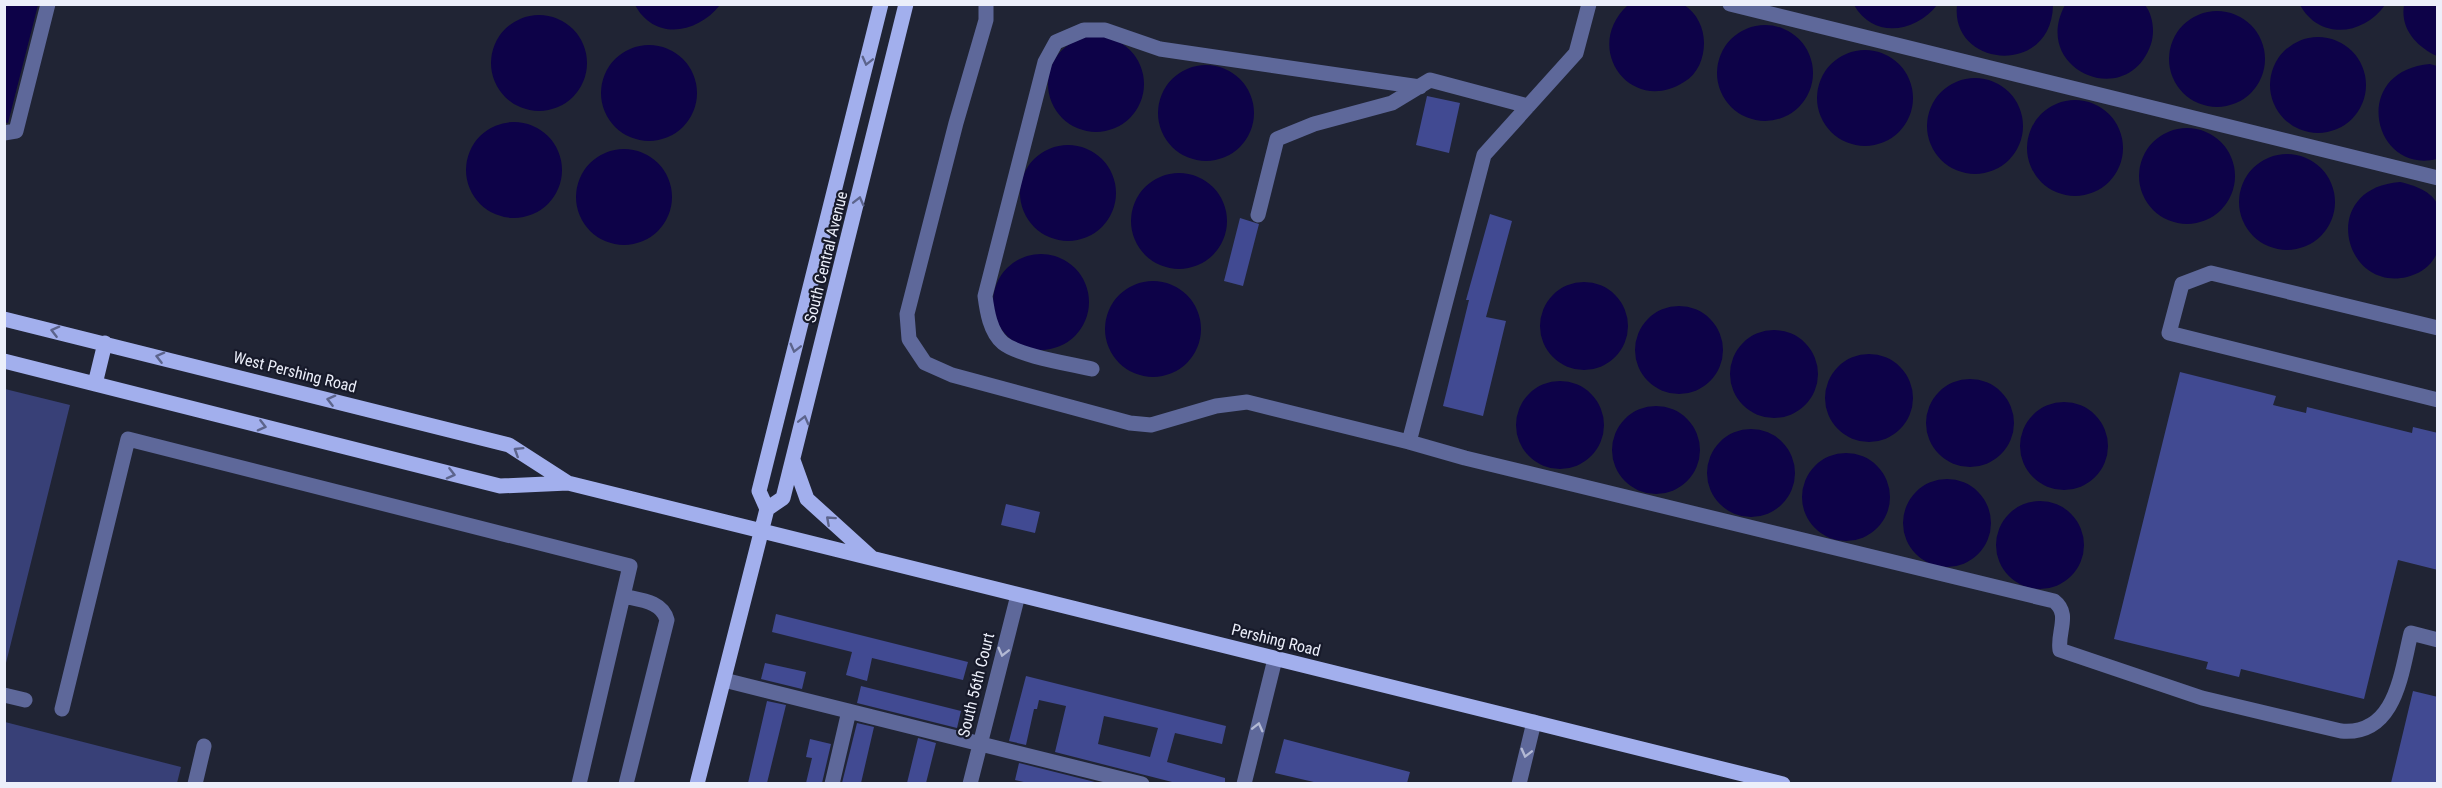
<svg xmlns="http://www.w3.org/2000/svg" width="2442" height="788" viewBox="0 0 2442 788" font-family="'Roboto Condensed',sans-serif">
  <rect width="100%" height="100%" fill="#202434"/>
  <path fill="#384077" d="M5,389l65,16 -65,262 -1,-278z
    M5,722l176,45 -4,16h-172z"/>
  <path fill="#0d0248" d="M4,5h34l-30,118 -4,-1z
    M635,5h85c-22,28 -65,37 -85,0z
    M1628,5h56c13,8 20,23 20,38 0,15 -6,31 -20,39 -53,34 -103,-34 -56,-77z
    M1854,5h83c-21,27 -63,35 -83,0z
    M1957,5h96c-1,72 -103,63 -96,0z
    M2065,5h80c8,10 10,27 6,39 -23,68 -121,26 -86,-39z
    M2300,5h85c-21,30 -65,36 -85,0z
    M2404,5h33v51c-20,-9 -37,-27 -33,-51z
    M2169 59a48 48 0 1 1 96 0a48 48 0 1 1-96 0Z
    M491 63a48 48 0 1 1 96 0a48 48 0 1 1-96 0Z
    M1717 73a48 48 0 1 1 96 0a48 48 0 1 1-96 0Z
    M1048 84a48 48 0 1 1 96 0a48 48 0 1 1-96 0Z
    M2270 85a48 48 0 1 1 96 0a48 48 0 1 1-96 0Z
    M601 93a48 48 0 1 1 96 0a48 48 0 1 1-96 0Z
    M1817 98a48 48 0 1 1 96 0a48 48 0 1 1-96 0Z
    M2430,64l7,2v93c-64,16 -88,-88 -7,-95z
    M1158 113a48 48 0 1 1 96 0a48 48 0 1 1-96 0Z
    M1927 126a48 48 0 1 1 96 0a48 48 0 1 1-96 0Z
    M2027 148a48 48 0 1 1 96 0a48 48 0 1 1-96 0Z
    M466 170a48 48 0 1 1 96 0a48 48 0 1 1-96 0Z
    M2139 176a48 48 0 1 1 96 0a48 48 0 1 1-96 0Z
    M1020 193a48 48 0 1 1 96 0a48 48 0 1 1-96 0Z
    M576 197a48 48 0 1 1 96 0a48 48 0 1 1-96 0Z
    M2239 202a48 48 0 1 1 96 0a48 48 0 1 1-96 0Z
    M1131 221a48 48 0 1 1 96 0a48 48 0 1 1-96 0Z
    M2400,182c13,3 33,9 38,24 2,8 0,20 0,28 0,9 1,19 -5,26 -6,9 -15,14 -26,17 -64,15 -89,-89 -7,-95z
    M993 302a48 48 0 1 1 96 0a48 48 0 1 1-96 0Z
    M1105 329a48 48 0 1 1 96 0a48 48 0 1 1-96 0Z
    M1540 326a44 44 0 1 1 88 0a44 44 0 1 1-88 0Z
    M1635 350a44 44 0 1 1 88 0a44 44 0 1 1-88 0Z
    M1730 374a44 44 0 1 1 88 0a44 44 0 1 1-88 0Z
    M1825 398a44 44 0 1 1 88 0a44 44 0 1 1-88 0Z
    M1926 423a44 44 0 1 1 88 0a44 44 0 1 1-88 0Z
    M1516 425a44 44 0 1 1 88 0a44 44 0 1 1-88 0Z
    M2020 446a44 44 0 1 1 88 0a44 44 0 1 1-88 0Z
    M1612 450a44 44 0 1 1 88 0a44 44 0 1 1-88 0Z
    M1707 473a44 44 0 1 1 88 0a44 44 0 1 1-88 0Z
    M1802 497a44 44 0 1 1 88 0a44 44 0 1 1-88 0Z
    M1903 523a44 44 0 1 1 88 0a44 44 0 1 1-88 0Z
    M1996 545a44 44 0 1 1 88 0a44 44 0 1 1-88 0Z"/>
  <path fill="#414a92" fill-rule="evenodd" d="M1427,96l33,7 -11,50 -33,-8z
    M1490,214l22,7 -26,96 20,4 -23,95 -40,-10 26,-106h-3z
    M1240,218l19,6 -16,62 -19,-5z
    M2180,372l96,24 -3,9 33,8 1,-6 105,26 1,-6 25,6v137l-40,-10 -34,139 -123,-30 -2,8 -33,-8 2,-7 -94,-23z
    M1006,504l34,8 -5,21 -34,-8z
    M776,614l192,48 -5,18 -91,-22 -5,23 -21,-6 6,-23 -80,-20z
    M765,663l41,9 -4,17 -41,-10z
    M1026,676l200,50 -4,18 -47,-11 -8,29 58,16v5h-49l-121,-31 11,-46 -27,-6 -2,9h-3l-8,36 -17,-4zM1104,716l54,12 -8,29 -52,-13z
    M861,686l100,25 -4,17 -100,-25z
    M2413,691l25,6v86h-47z
    M767,701l19,4 -19,78h-19z
    M857,723l17,4 -13,56h-19z
    M918,738l18,5 -10,40h-19z
    M810,739l21,5 -9,39h-16l6,-25 -6,-1z
    M1284,739l126,33 -3,11h-89l-43,-10z
    M1019,763l76,19 -1,1h-66l-13,-3z"/>
  <g fill="none" stroke-linecap="round" stroke-linejoin="round">
    <path stroke="#5e689a" stroke-width="15" d="M986,4v16l-30,103 -49,191 2,25 16,24 27,12 178,48 21,2 65,-19 31,-4 162,40
      M1589,4l-13,49 -92,102 -75,287 56,16 589,143c17,13 3,31 6,49l142,48 139,33c55,5 60,-58 70,-98l27,7
      M1730,4l708,174
      M4,133l12,-2 32,-127
      M1258,215l19,-76 37,-15 78,-21 38,-23 98,26
      M2438,328l-227,-55 -29,11 -13,49 269,67
      M1092,369c-21,-5 -73,-13 -89,-26 -13,-11 -16,-32 -18,-47l60,-234 11,-20 28,-12h21l55,19 260,38
      M623,596c17,4 39,5 44,24l-41,164
      M724,680l418,104
      M4,695l21,5
      M62,709l66,-270 502,127 -51,218
      M195,784l9,-38
      M832,784l17,-73
      M970,784l48,-189
      M1244,784l31,-125
      M1519,784l15,-62"/>
    <path stroke="#a2afed" stroke-width="15" d="M4,319l505,126 59,38
      M4,361l496,125 68,-3 1215,301
      M95,384l10,-41
      M793,460l14,39 64,58
      M767,509l16,-11 123,-494
      M697,784l70,-275 -8,-18 122,-487"/>
  </g>
  <defs><path id="oneway-chevron" d="M-2-3.5L2.5 0L-2 3.5" fill="none" stroke-width="1.6" stroke-linecap="round" stroke-linejoin="round" transform="scale(1.5)"/></defs>
  <g stroke="#5c648c">
    <use href="#oneway-chevron" transform="translate(867 61) rotate(104)"/>
    <use href="#oneway-chevron" transform="translate(859 201) rotate(-76)"/>
    <use href="#oneway-chevron" transform="translate(55 331) rotate(-166)"/>
    <use href="#oneway-chevron" transform="translate(795 348) rotate(104)"/>
    <use href="#oneway-chevron" transform="translate(160 357) rotate(-166)"/>
    <use href="#oneway-chevron" transform="translate(331 400) rotate(-166)"/>
    <use href="#oneway-chevron" transform="translate(804 420) rotate(-76)"/>
    <use href="#oneway-chevron" transform="translate(262 426) rotate(14)"/>
    <use href="#oneway-chevron" transform="translate(518 451) rotate(-148)"/>
    <use href="#oneway-chevron" transform="translate(451 474) rotate(14)"/>
    <use href="#oneway-chevron" transform="translate(830 520) rotate(-138)"/>
  </g>
  <g stroke="#b3b9d4">
    <use href="#oneway-chevron" transform="translate(1003 652) rotate(104)"/>
    <use href="#oneway-chevron" transform="translate(1258 727) rotate(-76)"/>
    <use href="#oneway-chevron" transform="translate(1526 753) rotate(104)"/>
  </g>
  <g text-anchor="middle" dominant-baseline="central" stroke-width="4.5" stroke-linejoin="round" paint-order="stroke">
    <g font-size="16" fill="#eceffa" stroke="#171a2a">
      <text transform="translate(826 257) rotate(-76)">South Central Avenue</text>
      <text transform="translate(295 372) rotate(14)">West Pershing Road</text>
      <text transform="translate(1276 640) rotate(14)">Pershing Road</text>
      <text transform="translate(976 685) rotate(-76)">South 56th Court</text>
    </g>
  </g>
  <rect width="2442" height="788" fill="none" stroke="#eceffa" stroke-width="12"/>
</svg>
